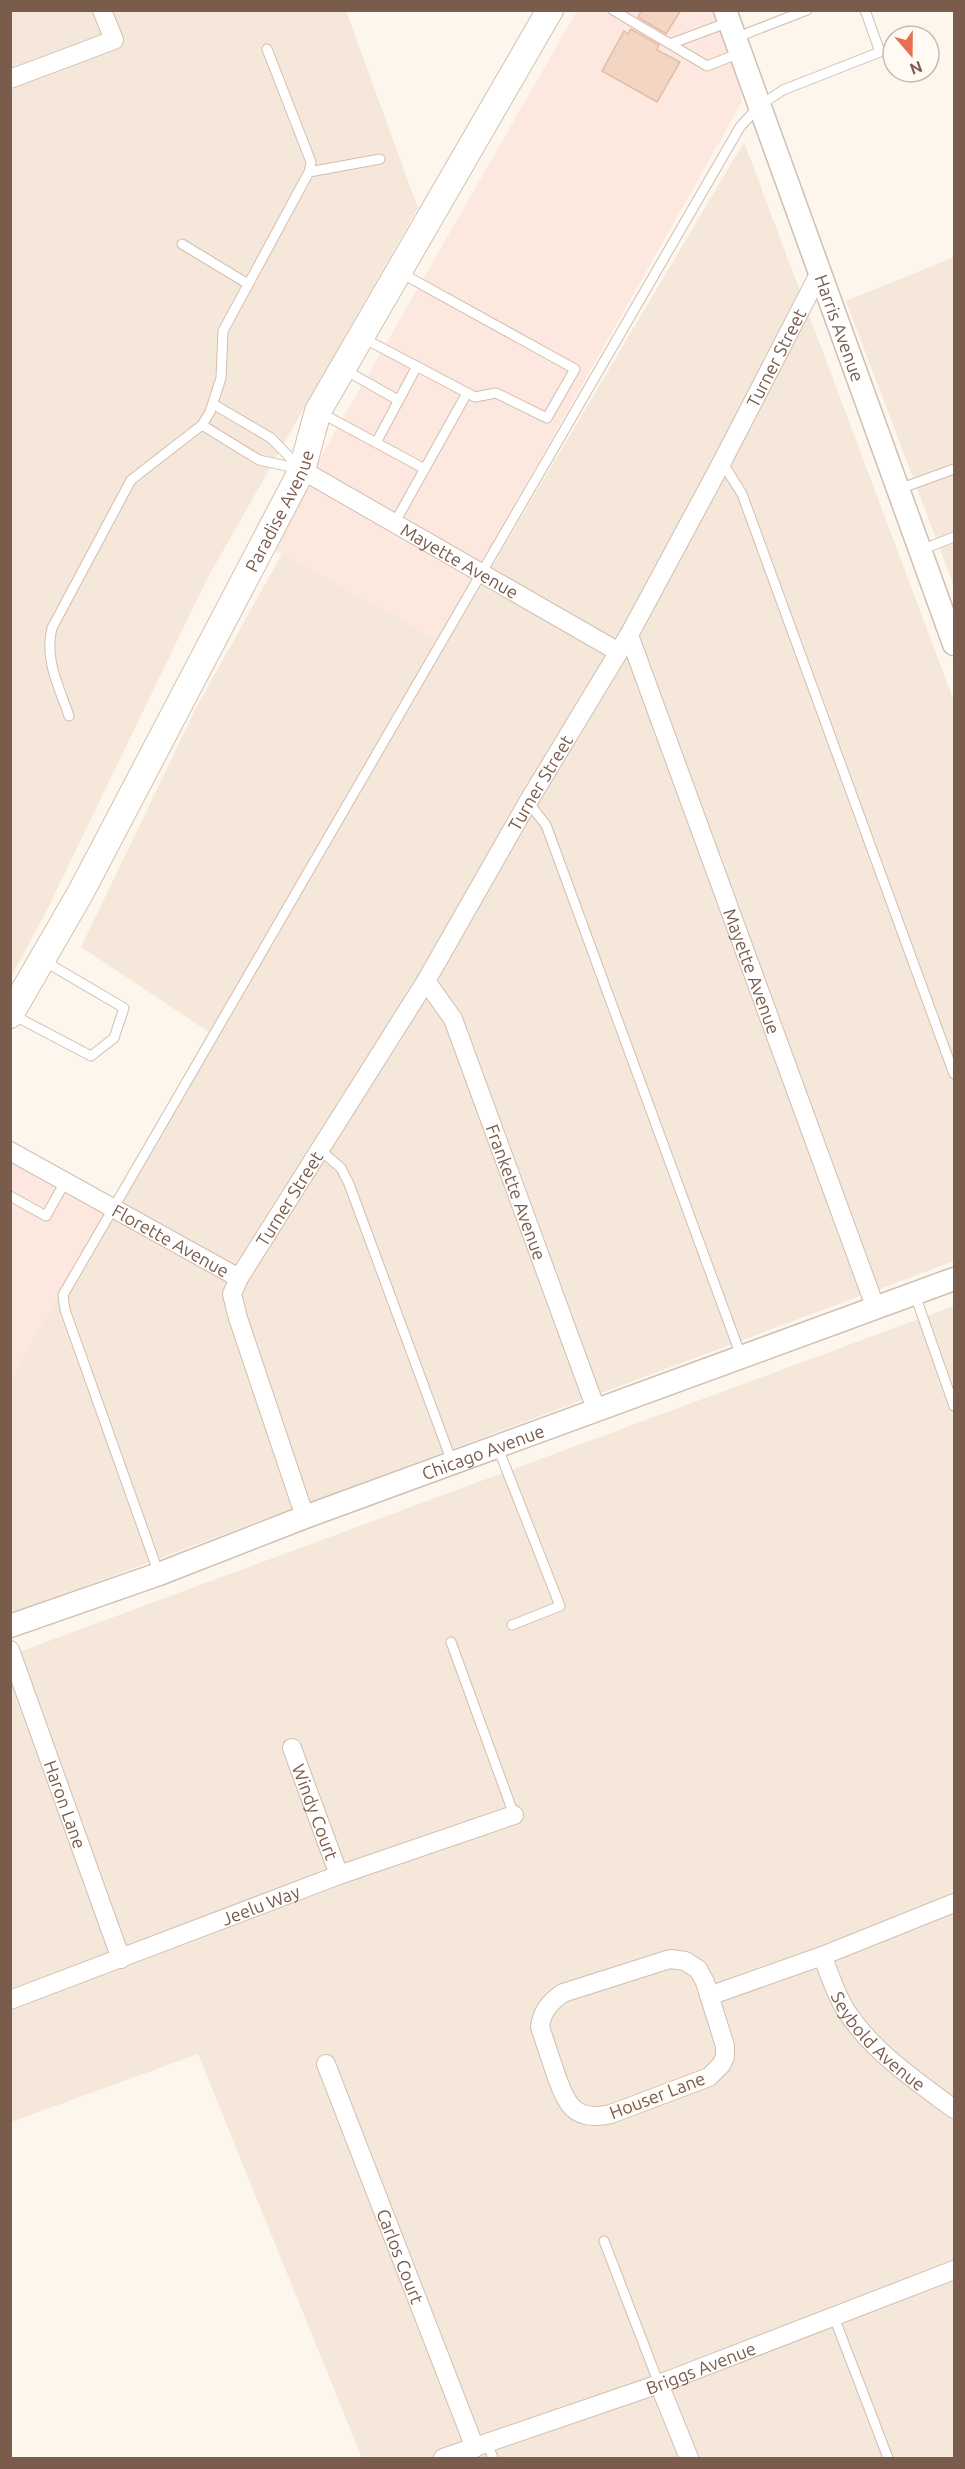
<svg xmlns="http://www.w3.org/2000/svg" width="965" height="2469" viewBox="0 0 965 2469" font-family="Ubuntu,sans-serif">
  <rect width="100%" height="100%" fill="#fdf6ec"/>
  <path fill="#f5e8da" d="M11,11h335l72,197 -211,371 -161,333 -35,65z
    M744,142l210,559v560l-943,353v-236l198,-346 -128,-85 116,-241 85,-152 164,90z
    M954,257v329l-108,-285z
    M954,1306v1152h-592l-164,-404 -187,68v-467z"/>
  <path fill="#fde8e0" d="M577,11h160l5,91 -304,538 -169,-93z
    M11,1144l101,58 -101,176z"/>
  <path fill="#f3d5c3" stroke="#e6bba3" stroke-width="1.5" d="M642,10h39l-15,24 -28,-17z
    M631,29l28,16 -2,5 23,12 -23,40 -55,-31 22,-40 4,3z"/>
  <g fill="none" stroke-linecap="round" stroke-linejoin="round">
    <defs>
      <path id="service" d="M613,10l94,56 33,-13
        M735,38l72,-28
        M670,44l59,-22
        M309,172l71,-13
        M182,244l66,40
        M363,338l112,59 21,-4 51,25 28,-49 -174,-96
        M345,370l53,30
        M213,404l58,34 29,30
        M319,412l106,57
        M202,425l57,35 41,9
        M376,443l41,-77
        M722,462l20,32 212,580
        M899,489l55,-20
        M394,524l73,-131
        M921,550l33,-13
        M69,716c-10,-29 -25,-57 -17,-88l79,-148 71,-55 8,-13 11,-34 2,-47 86,-159 2,-10 -44,-113
        M528,802l18,23 195,531
        M13,1015l78,41 23,-18 10,-30 -80,-47
        M320,1150l21,18 8,16 103,278
        M10,1196l36,20 19,-34
        M915,1295l39,111
        M498,1448l62,158 -48,19
        M159,1574l-94,-264 -2,-15 677,-1168 19,-21 24,-16 97,-38 -15,-42
        M451,1642l63,173
        M604,2241l55,143
        M834,2317l54,141
        M487,2443l6,15"/>
      <g id="minor">
        <path d="M10,79l104,-39 -12,-30"/>
        <path id="s1" d="M302,470l315,181"/>
        <path id="s2" d="M629,635l247,674"/>
        <path id="s3" d="M426,981l27,38 143,390"/>
        <path id="s4" d="M10,1151l229,127"/>
        <path id="s5" d="M305,1517l-67,-199 -6,-24 7,-16 187,-297 102,-179 101,-167 93,-173 98,-190"/>
        <path id="s6" d="M10,1650l111,309"/>
        <path id="s7" d="M292,1748l47,127"/>
        <path id="s8" d="M822,1956c8,18 14,40 25,56 27,41 68,68 107,97"/>
        <path d="M670,1959l15,2 13,8 7,13 20,64v11l-4,8 -12,12 -98,37c-38,9 -45,-11 -56,-42 -5,-15 -10,-30 -15,-45 2,-16 10,-25 23,-34z"/>
        <path d="M709,1996l113,-40 132,-53"/>
        <path id="s9" d="M10,2000l329,-125 175,-60"/>
        <path id="s10" d="M326,2064l149,384"/>
        <path d="M659,2384l30,74"/>
        <path id="s11" d="M443,2458l216,-74 295,-114"/>
      </g>
      <g id="tertiary">
        <path id="s12" d="M725,10l229,634"/>
        <path id="s13" d="M10,1626l149,-52 146,-57 649,-238"/>
      </g>
      <g id="secondary">
        <path id="s14" d="M10,1015l71,-123 221,-422 16,-59 232,-401"/>
      </g>
    </defs>
    <use href="#service" stroke="#d1beb0" stroke-width="11"/>
    <use href="#minor" stroke="#d1beb0" stroke-width="20"/>
    <use href="#tertiary" stroke="#d1beb0" stroke-width="25"/>
    <use href="#secondary" stroke="#d6c0b0" stroke-width="28"/>
    <use href="#service" stroke="#fff" stroke-width="9"/>
    <use href="#minor" stroke="#fff" stroke-width="18"/>
    <use href="#tertiary" stroke="#fff" stroke-width="22"/>
    <use href="#secondary" stroke="#fff" stroke-width="26"/>
  </g>
  <g text-anchor="middle" dominant-baseline="central" stroke-width="5" stroke-linejoin="round" paint-order="stroke">
    <g font-size="18" fill="#7a5c4d" stroke="#fffaf3">
      <text stroke="none"><textPath href="#s12" startOffset="338">Harris Avenue</textPath></text>
      <text stroke="none"><textPath href="#s5" startOffset="1318">Turner Street</textPath></text>
      <text stroke="none"><textPath href="#s14" startOffset="572">Paradise Avenue</textPath></text>
      <text stroke="none"><textPath href="#s1" startOffset="182">Mayette Avenue</textPath></text>
      <text stroke="none"><textPath href="#s5" startOffset="832">Turner Street</textPath></text>
      <text stroke="none"><textPath href="#s2" startOffset="358">Mayette Avenue</textPath></text>
      <text stroke="none"><textPath href="#s3" startOffset="231">Frankette Avenue</textPath></text>
      <text stroke="none"><textPath href="#s5" startOffset="346">Turner Street</textPath></text>
      <text stroke="none"><textPath href="#s4" startOffset="184">Florette Avenue</textPath></text>
      <text stroke="none"><textPath href="#s13" startOffset="504">Chicago Avenue</textPath></text>
      <text stroke="none"><textPath href="#s6" startOffset="164">Haron Lane</textPath></text>
      <text stroke="none"><textPath href="#s7" startOffset="68">Windy Court</textPath></text>
      <text stroke="none"><textPath href="#s9" startOffset="268">Jeelu Way</textPath></text>
      <text stroke="none"><textPath href="#s8" startOffset="104">Seybold Avenue</textPath></text>
      <text transform="translate(657 2095) rotate(-21)">Houser Lane</text>
      <text stroke="none"><textPath href="#s10" startOffset="206">Carlos Court</textPath></text>
      <text stroke="none"><textPath href="#s11" startOffset="273">Briggs Avenue</textPath></text>
    </g>
  </g>
  <rect width="965" height="2469" fill="none" stroke="#7a5c4d" stroke-width="24"/>
  <g transform="translate(911 54) rotate(160)"><circle r="28" fill="#fffaf3" stroke="#cabbb1" stroke-width="1.5"/>
  <path d="M0-4.5L10 22L0 15L-10 22Z" fill="#e76f51"/>
  <text y="-9" font-size="16" font-weight="bold" text-anchor="middle" fill="#7a5c4d">N</text>
  </g>
</svg>
